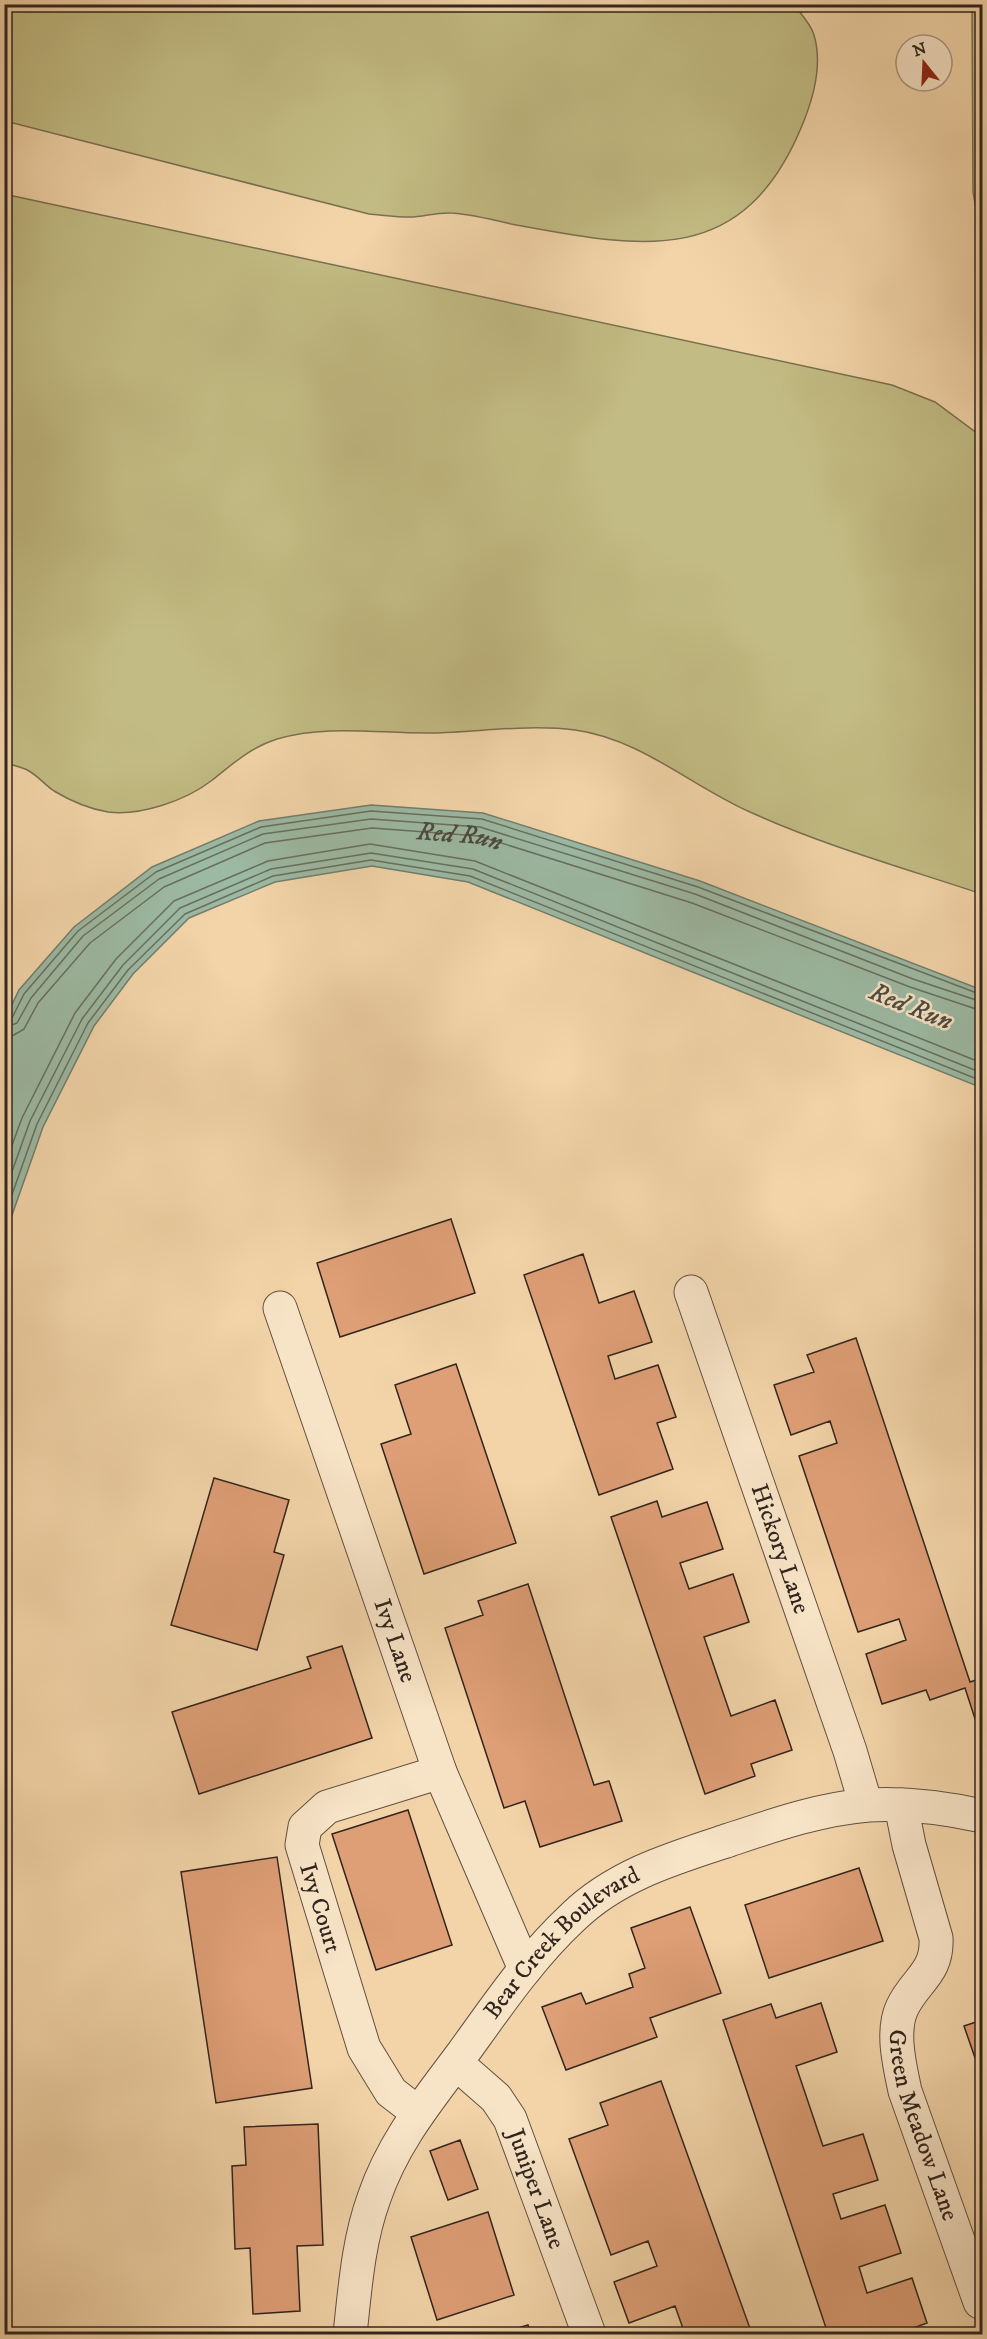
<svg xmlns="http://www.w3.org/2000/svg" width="987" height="2339" viewBox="0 0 987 2339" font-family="'IM FELL DW Pica',serif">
  <rect width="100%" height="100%" fill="#f2d4a8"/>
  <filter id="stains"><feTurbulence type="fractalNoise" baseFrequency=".00333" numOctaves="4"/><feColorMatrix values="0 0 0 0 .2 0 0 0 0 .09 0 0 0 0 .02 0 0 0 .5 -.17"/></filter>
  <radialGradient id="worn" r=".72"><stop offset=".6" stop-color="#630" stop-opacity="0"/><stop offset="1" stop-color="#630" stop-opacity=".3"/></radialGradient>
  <path fill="#c2bb83" stroke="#7a7050" stroke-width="1.5" d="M4,5h790c7,9 17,19 20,30 9,30 -1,65 -13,93 -58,138 -155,121 -279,98 -23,-4 -48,-12 -71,-13 -14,-1 -28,4 -41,4 -14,0 -28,-2 -41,-3l-364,-93z
    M972,5h10v238l-9,-51z
    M4,194l888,191 43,17 47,35v457c-78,-26 -157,-48 -232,-82 -59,-26 -109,-73 -175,-82 -46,-6 -96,2 -142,3 -51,1 -106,-9 -156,6 -28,9 -44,25 -66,42 -26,20 -71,35 -103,31 -18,-3 -39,-12 -54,-21 -9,-6 -16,-15 -25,-20 -7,-4 -17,-6 -24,-8z"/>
  <path fill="#9cb9a3" stroke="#727e6e" stroke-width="1.5" d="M371,805l112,8 217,68 282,109v98l-514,-206 -96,-16 -97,16 -86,36 -56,56 -39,52 -51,101 -38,108v-216l14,-29 55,-63 78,-60 107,-46z"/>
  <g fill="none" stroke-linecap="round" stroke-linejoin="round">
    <g stroke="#676f60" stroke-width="1.5">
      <path d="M4,1020l8,-2 12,-24 54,-63 78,-59 105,-45 110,-16 111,8 216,68 284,108"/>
      <path d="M4,1028l13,-5 14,-25 52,-62 76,-57 104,-45 108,-15 109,8 215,67 218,85 69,23"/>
      <path id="s1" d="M4,1037l10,-2 10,-6 14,-26 52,-60 74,-56 101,-44 107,-15 107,8 213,67 218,84 72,24"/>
      <path d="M4,1167l18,-49 53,-105 41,-54 58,-58 94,-40 102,-17 105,17 507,202"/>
      <path d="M4,1194l26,-73 52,-102 41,-54 57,-57 91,-39 100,-16 102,16 509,204"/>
      <path d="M4,1217l33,-93 51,-101 40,-53 57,-56 88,-38 98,-16 99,16 512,205"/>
    </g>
  </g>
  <path fill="#de9e76" stroke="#32251e" stroke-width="1.5" d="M451,1219l24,74 -135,44 -23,-74z
    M583,1254l16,49 35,-12 18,51 -44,14 7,23 43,-14 18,52 -19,6 16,46 -74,26 -75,-220z
    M856,1338l114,344 12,-4v52l-3,1 -14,-43 -35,12 -4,-10 -44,14 -16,-50 40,-14 -7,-21 -41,13 -59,-176 38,-13 -7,-22 -39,14 -17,-50 40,-13 -7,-17z
    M456,1364l60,179 -92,31 -43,-130 30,-10 -16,-49z
    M214,1478l75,22 -15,52 10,3 -27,95 -86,-25z
    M657,1501l5,16 45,-15 16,47 -43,14 9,26 44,-15 16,48 -45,15 27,79 44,-16 17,50 -41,14 4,12 -50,18 -94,-277z
    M528,1584l66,201 15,-4 13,40 -82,26 -15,-46 -21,7 -59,-180 38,-13 -5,-14z
    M342,1646l30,92 -173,56 -27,-82 139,-44 -4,-11z
    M408,1810l44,135 -76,25 -44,-136z
    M277,1857l35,231 -96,15 -35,-231z
    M859,1868l24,73 -114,37 -24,-73z
    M690,1907l31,86 -71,25 7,19 -91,33 -24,-63 39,-14 5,11 47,-17 -4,-13 16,-6 -14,-40z
    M821,2003l16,49 -41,14 27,80 40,-12 15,46 -45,14 8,25 44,-14 16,48 -42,14 8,26 45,-15 15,45 -30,11h-69l-105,-314 48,-16 5,14z
    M982,2020v58l-18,-52z
    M661,2081l91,253h-67l-10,-28 -46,17 -15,-41 43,-16 -9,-25 -37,14 -42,-116 39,-14 -8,-22z
    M318,2124l5,121 -26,1 3,65 -47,3 -3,-66 -15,1 -3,-83 14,-1 -2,-38z
    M460,2140l18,49 -30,11 -18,-49z
    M488,2212l26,83 -77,25 -26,-83z
    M528,2325l3,9h-33z"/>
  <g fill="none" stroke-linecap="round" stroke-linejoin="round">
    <defs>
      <g id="minor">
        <path id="s2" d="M691,1292l159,459 16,54"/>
        <path id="s3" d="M280,1308l160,464 85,197"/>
        <path id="s4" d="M901,1805l8,40 27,93c2,35 -21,42 -34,70 -11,24 -2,59 3,83l75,211"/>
        <path id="s5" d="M456,2063l40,35 14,21 79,215"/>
        <path d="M417,2112l-26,-20 -27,-44 -62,-203 3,-18 22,-20 113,-35"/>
        <path id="s6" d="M350,2334c5,-45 8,-92 24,-136 19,-56 54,-98 89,-145 34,-47 67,-96 110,-136 43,-42 101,-59 156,-77 45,-15 91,-31 139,-35 37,-2 78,3 114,11"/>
      </g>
    </defs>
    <use href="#minor" stroke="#625140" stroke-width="35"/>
    <use href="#minor" stroke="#f7e3c6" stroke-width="33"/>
  </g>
  <g text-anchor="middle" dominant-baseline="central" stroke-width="5" stroke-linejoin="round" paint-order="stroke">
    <g font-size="24" fill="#32251e" stroke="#f7e3c6">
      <text stroke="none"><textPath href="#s2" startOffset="272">Hickory Lane</textPath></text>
      <text stroke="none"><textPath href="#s3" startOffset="352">Ivy Lane</textPath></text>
      <text transform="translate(320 1908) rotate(73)">Ivy Court</text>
      <text stroke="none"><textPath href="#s6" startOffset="459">Bear Creek Boulevard</textPath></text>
      <text stroke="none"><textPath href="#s4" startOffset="339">Green Meadow Lane</textPath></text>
      <text stroke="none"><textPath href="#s5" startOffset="153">Juniper Lane</textPath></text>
    </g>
    <g font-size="26" font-style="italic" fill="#4c4a3f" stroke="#f7e3c6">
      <text stroke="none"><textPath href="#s1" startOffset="530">Red Run</textPath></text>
      <text transform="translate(911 1007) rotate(22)">Red Run</text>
    </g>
  </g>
  <rect width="987" height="2339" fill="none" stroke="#f2d4a8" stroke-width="24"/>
  <rect x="6" y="6" width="975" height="2327" fill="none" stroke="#32251e" stroke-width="3"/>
  <rect x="12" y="12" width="963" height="2315" fill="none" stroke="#32251e" stroke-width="1.5"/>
  <g transform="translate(924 63) rotate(342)"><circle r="28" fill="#f7e3c6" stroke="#a89783" stroke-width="1.5"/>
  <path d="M0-4.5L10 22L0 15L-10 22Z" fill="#8f2418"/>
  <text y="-9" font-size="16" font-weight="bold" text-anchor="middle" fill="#32251e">N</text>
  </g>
  <rect width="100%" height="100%" filter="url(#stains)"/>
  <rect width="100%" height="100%" fill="url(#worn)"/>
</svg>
